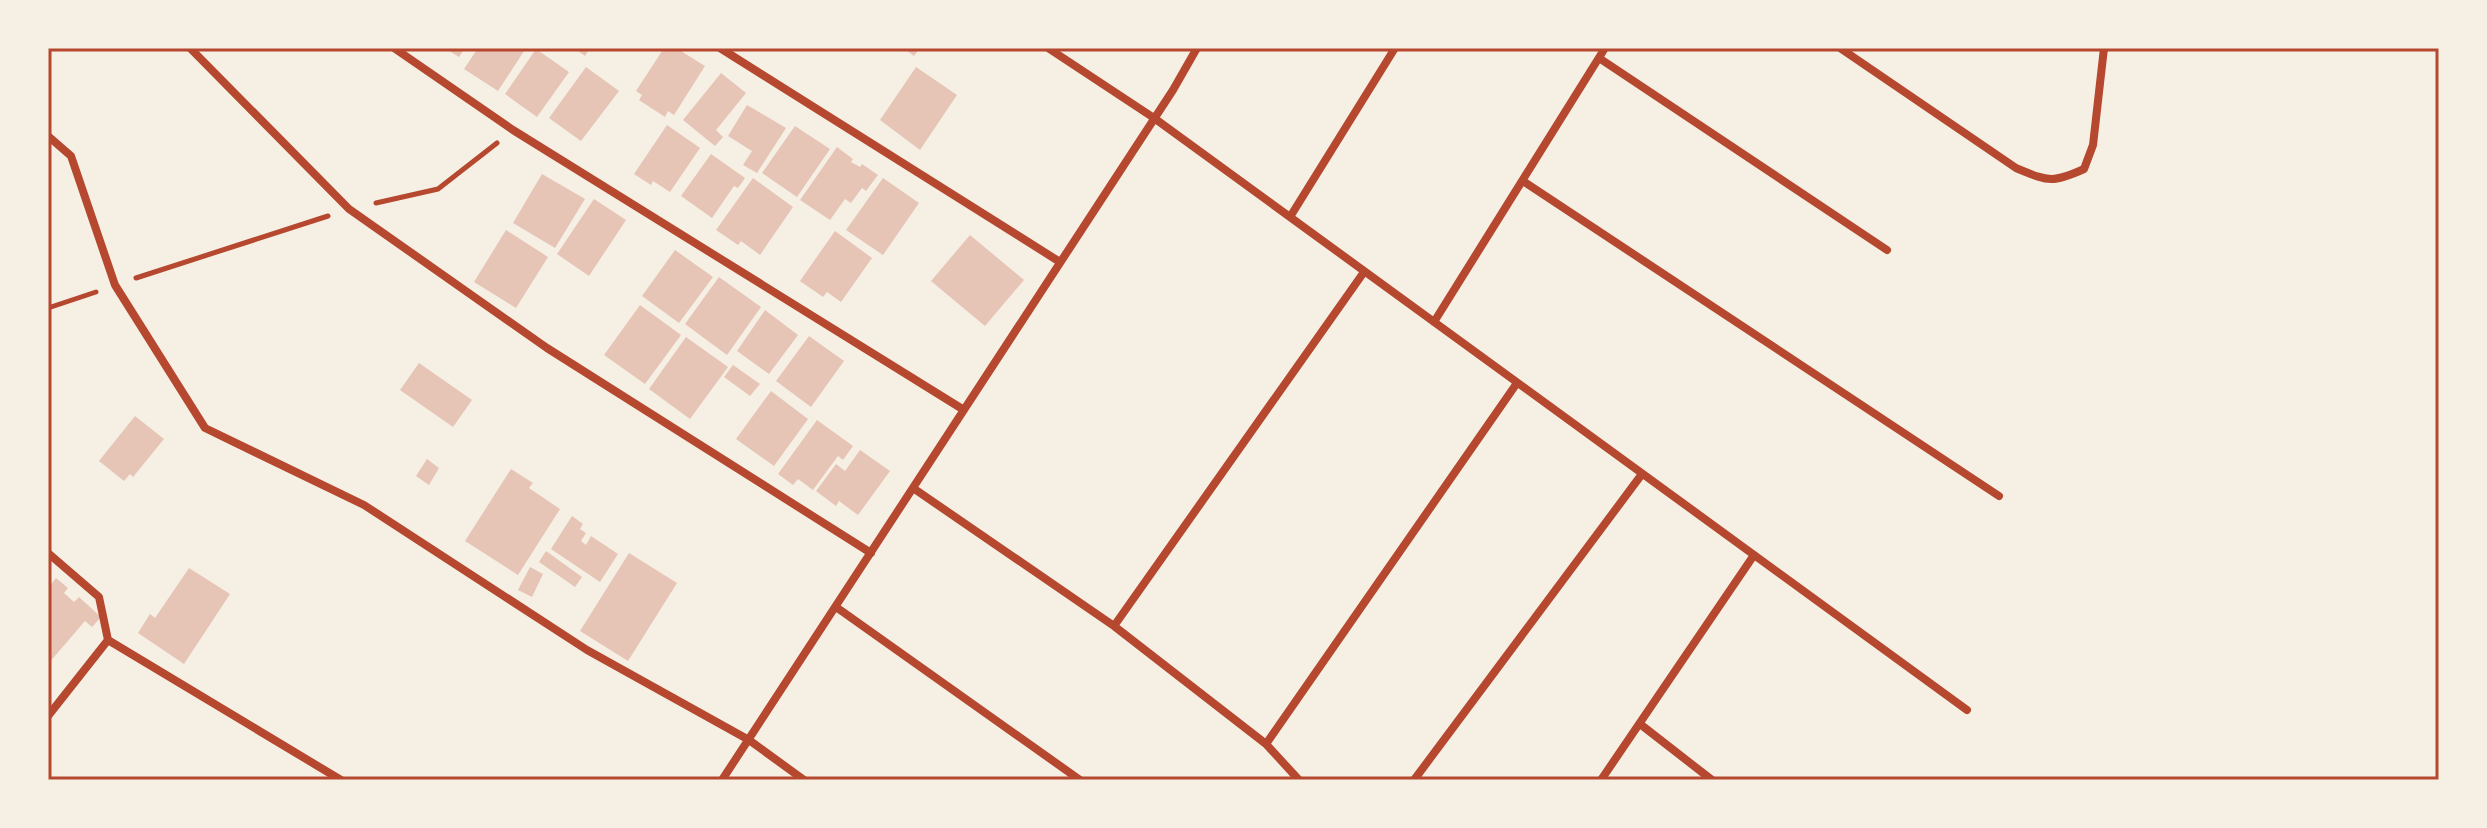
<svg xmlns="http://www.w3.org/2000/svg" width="2487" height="828" viewBox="0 0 2487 828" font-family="Poppins,sans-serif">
  <rect width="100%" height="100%" fill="#f6efe4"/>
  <path fill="#e6c5b7" d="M445,48h20l-6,9z
    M478,48h48l-28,43 -34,-22z
    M574,48h16l-5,8z
    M664,48h12l29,18 -31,49 -6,-4 -3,6 -26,-17 3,-5 -6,-4z
    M903,48h17l-6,8z
    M536,49l33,23 -32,45 -32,-23z
    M586,67l33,24 -38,50 -32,-23z
    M916,67l41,28 -37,55 -40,-30z
    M721,73l25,20 -30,37 7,7 -8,9 -32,-26z
    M747,105l39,23 -29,45 -14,-8 9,-14 -24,-15z
    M667,125l33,23 -30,44 -17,-11 -2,4 -17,-11z
    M795,126l35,23 -33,48 -35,-24z
    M837,147l16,12 -2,3 9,5 2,-3 16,11 -12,16 -4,-3 -11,15 -6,-4 -15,21 -30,-20z
    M711,154l34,24 -7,10 -4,-2 -22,32 -31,-22z
    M542,174l43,25 -30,49 -42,-25z
    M753,178l40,29 -33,48 -19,-14 -3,4 -22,-15z
    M883,178l36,25 -36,52 -37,-25z
    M594,199l32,21 -37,56 -32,-22z
    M506,230l42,27 -32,51 -42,-26z
    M835,231l37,27 -31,44 -14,-10 -4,5 -23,-16z
    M970,235l54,45 -39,46 -54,-45z
    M675,250l38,27 -34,46 -37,-27z
    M719,277l42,30 -34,48 -42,-31z
    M640,305l41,30 -36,49 -41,-29z
    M765,310l33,25 -29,39 -32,-23z
    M809,336l35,25 -33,46 -35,-26z
    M686,337l42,30 -38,52 -41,-30z
    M419,363l53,37 -19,27 -53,-37z
    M733,365l27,19 -10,12 -26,-19z
    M771,391l37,28 -34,47 -38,-27z
    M135,416l29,23 -31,38 -3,-3 -6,7 -25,-20z
    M817,420l36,26 -10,14 -5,-4 -25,34 -15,-11 -5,6 -15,-11z
    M860,450l30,21 -32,44 -19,-14 -3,5 -20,-15 20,-27 9,7z
    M427,459l12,9 -10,17 -13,-9z
    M511,469l22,14 -4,5 31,21 -42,66 -53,-34z
    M572,516l11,8 -3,5 6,4 -5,8 5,4 5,-9 27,18 -18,28 -49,-33z
    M546,551l36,26 -7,10 -36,-25z
    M629,553l48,30 -49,78 -48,-30z
    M530,567l13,7 -11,23 -14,-7z
    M189,568l41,26 -46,70 -46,-31 12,-19 5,4z
    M56,578l12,10 -4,5 10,9 5,-5 22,20 -9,10 -7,-6 -37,43v-76z"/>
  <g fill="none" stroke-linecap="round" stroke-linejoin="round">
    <path stroke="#b5482f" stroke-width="5" d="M376,203l62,-14 59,-46
      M136,278l192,-62
      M48,308l48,-16"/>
    <path stroke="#b5482f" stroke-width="8" d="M190,48l159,161 198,139 324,205
      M394,48l119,82 451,280
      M720,48l340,214
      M1048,48l106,70 813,592
      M1840,48l176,120c32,13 35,16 68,1l9,-24 11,-97
      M1599,58l288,192
      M48,136l23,20 44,129 90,143 159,77 223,145 162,90 55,40
      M1523,181l476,315
      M1290,217l105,-169
      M1434,322l171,-274
      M913,488l201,138 152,118 33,36
      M48,553l51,44 9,43 233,140
      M836,607l244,173
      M1114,626l250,-354
      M48,716l60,-76
      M1640,724l72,56
      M1266,744l251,-361
      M722,780l451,-690 24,-42
      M1414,780l228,-306
      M1601,780l153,-225"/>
  </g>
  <rect width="2487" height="828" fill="none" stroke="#f6efe4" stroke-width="100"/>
  <rect x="50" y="50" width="2387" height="728" fill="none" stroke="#b5482f" stroke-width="3"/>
</svg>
